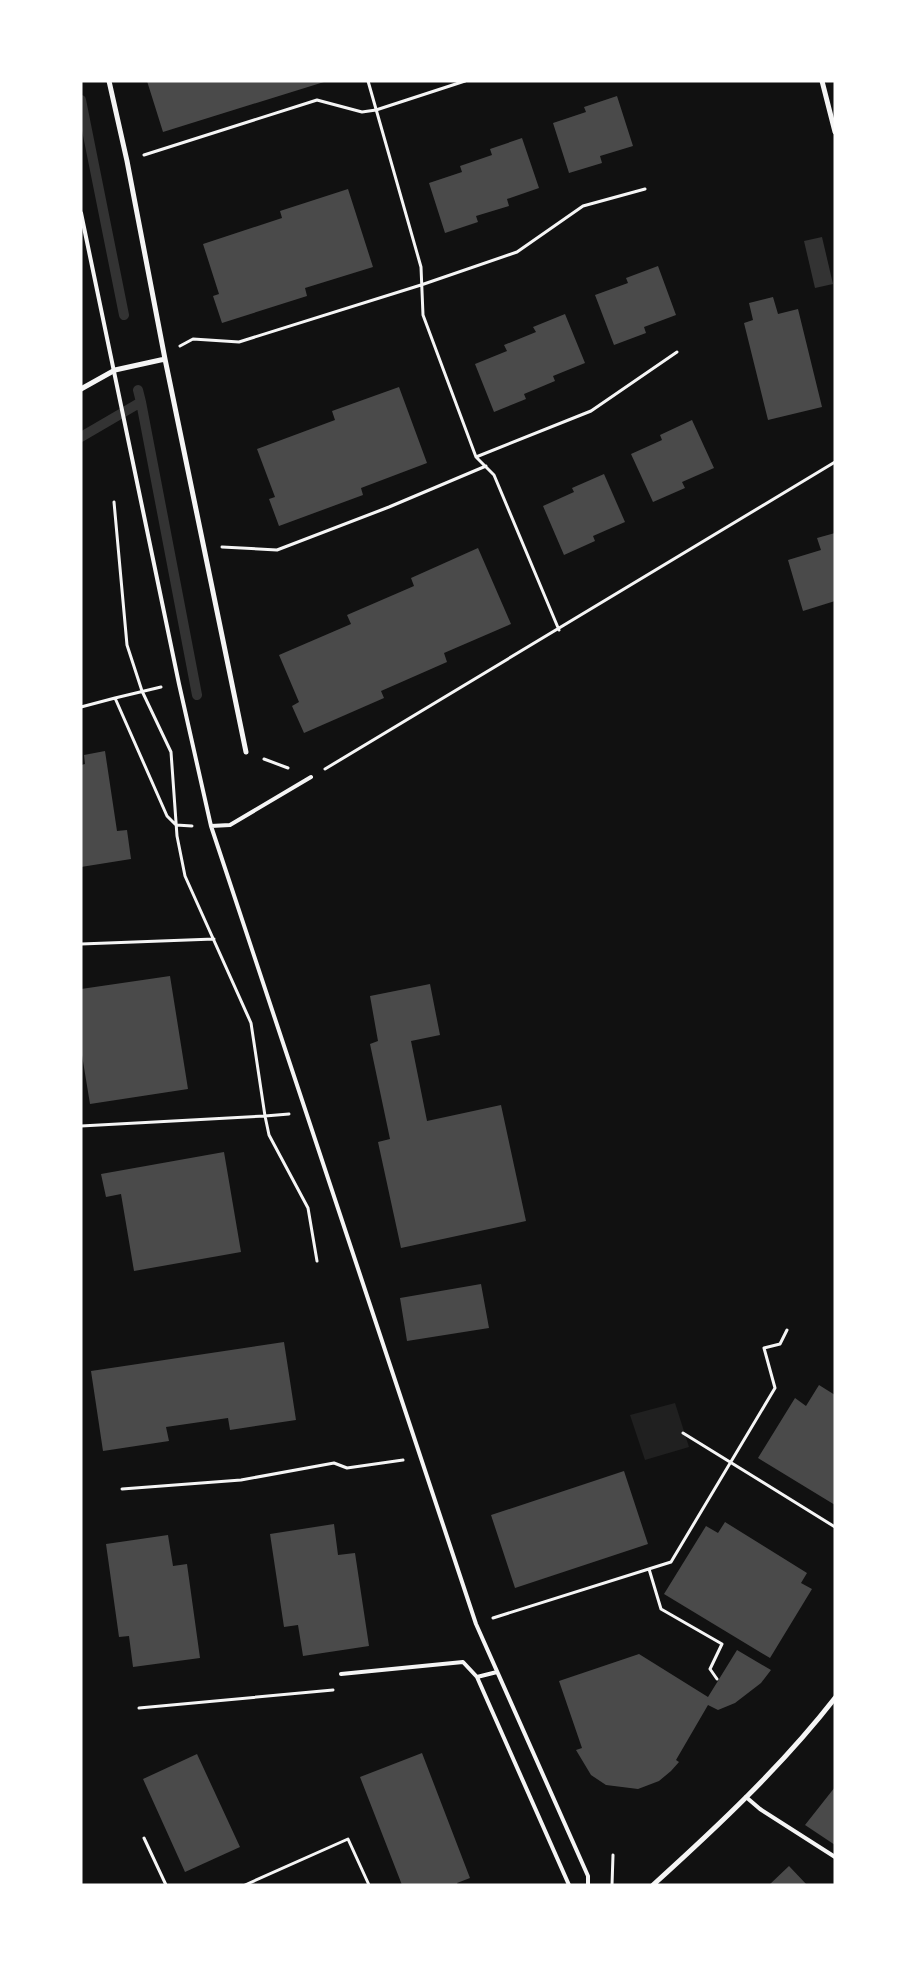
<svg xmlns="http://www.w3.org/2000/svg" width="916" height="1966" viewBox="0 0 916 1966" font-family="'Fira Sans Condensed',sans-serif">
  <rect width="100%" height="100%" fill="#111"/>
  <path fill="#202020" d="M675,1403l14,44 -44,13 -15,-45z"/>
  <path fill="#333" d="M822,237l11,47 -18,4 -11,-47z"/>
  <g fill="none" stroke-linecap="round" stroke-linejoin="round">
    <path stroke="#333" stroke-width="10" d="M81,100l43,215
      M141,402l56,293
      M81,437l60,-35 -3,-12"/>
  </g>
  <path fill="#4a4a4a" d="M147,81h177v1l-161,50z
    M617,96l16,50 -33,10 2,7 -33,10 -16,-50 33,-11 -2,-5z
    M522,138l17,50 -32,11 2,7 -33,10 2,6 -33,11 -16,-50 33,-11 -2,-6 32,-11 -2,-6z
    M348,189l25,78 -68,21 2,8 -85,27 -9,-27 6,-2 -16,-50 79,-26 -2,-7z
    M658,266l18,49 -32,12 2,6 -32,12 -19,-50 33,-12 -2,-5z
    M773,297l5,17 20,-5 24,98 -54,13 -24,-97 9,-3 -4,-17z
    M565,314l20,49 -32,13 2,5 -31,13 2,5 -32,13 -19,-48 32,-13 -3,-6 32,-13 -3,-5z
    M399,387l28,76 -66,25 2,7 -84,31 -10,-27 6,-2 -18,-48 78,-29 -3,-9z
    M692,420l22,48 -32,14 3,6 -32,14 -22,-48 31,-14 -2,-5z
    M604,474l21,48 -32,14 2,5 -31,14 -21,-49 31,-14 -2,-4z
    M835,533v68l-32,10 -15,-51 33,-10 -4,-12z
    M478,548l33,76 -67,29 3,9 -66,29 3,7 -80,35 -12,-27 7,-4 -20,-47 72,-31 -4,-9 67,-29 -3,-8z
    M105,751l12,80 10,-1 4,29 -50,8v-102l4,-1 -1,-9z
    M170,976l18,113 -98,15 -9,-55v-60z
    M430,984l10,51 -29,6 16,80 74,-16 25,116 -125,27 -23,-106 12,-3 -20,-95 8,-3 -8,-45z
    M224,1152l17,100 -107,19 -13,-77 -15,3 -5,-23z
    M481,1284l8,44 -82,13 -7,-43z
    M284,1342l12,78 -66,10 -2,-12 -62,9 3,14 -66,10 -12,-80z
    M819,1385l16,10v110l-77,-47 37,-60 11,8z
    M624,1471l24,73 -133,44 -24,-73z
    M725,1522l82,51 -6,10 11,6 -42,69 -106,-64 42,-68 12,7z
    M334,1524l4,31 17,-2 14,93 -66,10 -5,-31 -14,2 -14,-93z
    M168,1535l5,31 14,-2 13,94 -67,9 -4,-31 -10,1 -13,-93z
    M737,1650l34,20 -10,13 -26,20 -17,7 -10,-5 -32,55 3,2 -8,9 -12,10 -21,8 -32,-4 -15,-10 -15,-25 6,-2 -23,-67 80,-27 69,43z
    M422,1753l48,125 -13,5 1,2h-56l-42,-108z
    M197,1754l43,93 -55,25 -42,-93z
    M835,1787v58l-30,-20z
    M789,1866l18,19h-38z"/>
  <g fill="none" stroke-linecap="round" stroke-linejoin="round">
    <path stroke="#f5f5f5" stroke-width="3" d="M368,81l53,186 2,48 53,142 18,18 65,155
      M144,155l173,-55 45,12 14,-2 89,-29
      M180,346l13,-7 46,3 182,-57 96,-33 66,-46 62,-17
      M476,457l115,-46 86,-59
      M114,502l13,143 15,46 29,61 6,84 8,40 66,147 14,93 24,-2
      M222,547l55,3 112,-43 97,-41
      M115,698l46,-11
      M81,707l34,-9 52,118 9,9 16,1
      M264,759l24,9
      M325,769l510,-307
      M81,944l133,-5
      M81,1126l184,-10 4,19 39,73 9,53
      M683,1433l152,94
      M122,1489l119,-9 93,-17 13,5 56,-8
      M649,1569l12,40 61,35 -12,25 7,10
      M493,1618l178,-56 104,-174 -11,-40 16,-4 7,-14
      M139,1708l194,-18
      M144,1838l22,47
      M245,1885l103,-46 21,46
      M612,1885l1,-30"/>
    <path stroke="#f5f5f5" stroke-width="4" d="M81,213l98,471 32,142 265,798 112,252v9
      M211,826l19,-1 81,-48
      M341,1674l122,-12 14,15 92,208
      M477,1677l20,-5
      M746,1797l14,12 75,48"/>
    <path stroke="#f5f5f5" stroke-width="5" d="M109,81l18,80 38,198 81,393
      M822,81l13,51
      M81,389l34,-19 50,-11
      M653,1885c64,-58 129,-119 182,-187"/>
  </g>
  <rect width="916" height="1966" fill="none" stroke="#ffffff" stroke-width="165"/>
</svg>
